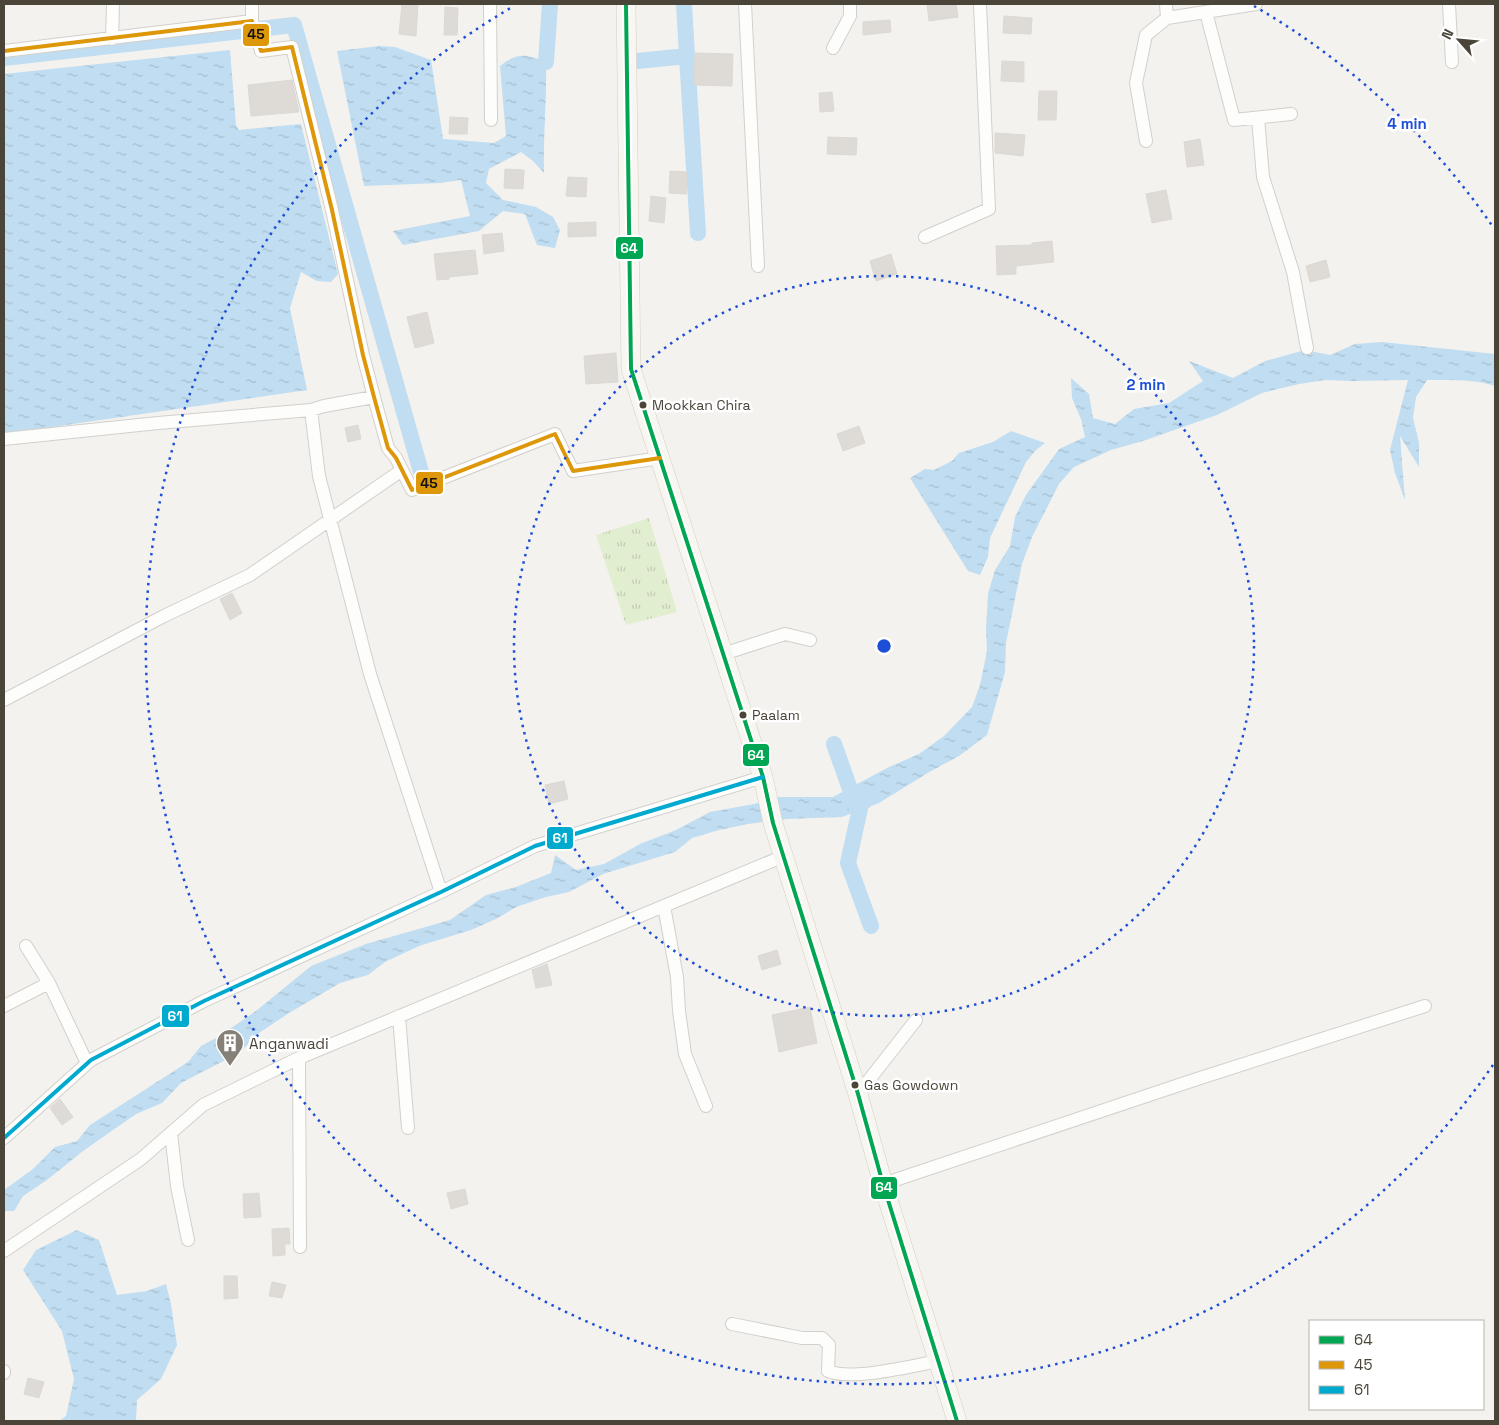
<svg xmlns="http://www.w3.org/2000/svg" width="1499" height="1425" viewBox="0 0 1499 1425" font-family="'Space Grotesk',sans-serif">
  <defs>
    <pattern id="park-tufts" width="24" height="20" patternUnits="userSpaceOnUse" patternTransform="scale(1.25)"><rect width="24" height="20" fill="#e1eecf"/><path d="M3 7l-1-3M5 7V3M7 7l1-3M15 17l-1-3M17 17v-4M19 17l1-3" fill="none" stroke="#c3cdb2"/></pattern>
    <pattern id="water-ripples" width="26" height="14" patternUnits="userSpaceOnUse" patternTransform="scale(1.25)"><rect width="26" height="14" fill="#c0ddf1"/><path d="M2 4q2-2 4 0t4 0M15 11q2-2 4 0t4 0" fill="none" stroke="#a6bfcf"/></pattern>
  </defs>
  <rect width="100%" height="100%" fill="#f4f2ee"/>
  <path fill="url(#park-tufts)" d="M649,518l28,94 -51,13 -30,-90z"/>
  <path fill="url(#water-ripples)" d="M379,46l16,1 36,13 12,79 51,4 12,-7 -6,-70c18,-14 26,-12 46,-4 1,37 -3,74 -2,111l-11,-12 -12,-9 -32,17 -3,14 17,17 33,7 17,10 7,13 -5,18 -18,-3 -12,-31 -22,-3 -24,20 -76,14 -10,-14 77,-15 -9,-36 -21,3 -76,3 -27,-135z
    M230,50l6,75 3,5 62,-6 37,150 -7,8 -14,-1 -16,-9 -11,36 17,82 -303,44v-360z
    M1382,342l113,12v32c-20,-7 -46,-6 -68,-6l-11,17 -3,21 6,25v24l-19,-31 5,64 -10,-27 -5,-23 18,-70 -55,1 -28,-1 -26,4 -37,9 -45,22 -74,26 -32,9 -37,17 -15,17 -27,53 -10,27 -16,79 -1,29 -18,63 -28,21 -28,15 -52,32 -37,14 -55,2 -39,5 -29,6 -27,8 -17,14 -72,22 -34,18 -23,5 -30,10 -18,11 -27,12 -52,16 -34,16 -17,13 -28,8 -51,30 -30,20 -20,20 -58,30 -19,20 -26,11 -53,37 -36,29 -24,16 -9,15h-10v-21l29,-21 22,-22 22,-6 13,-16 98,-63 13,-16 17,-9 38,-26 55,-45 55,-22 84,-24 36,-25 30,-8 35,-14 4,-18 21,15 28,-6 36,-20 36,-14 34,-18 44,-8 23,-7h56l56,-30 30,-13 25,-18 28,-29 8,-22 7,-34 -1,-21 2,-36 7,-24 15,-24 5,-29 11,-22 33,-46 26,-12 -4,-18 -9,-21 -1,-20 18,16 4,24 22,6 19,-15 35,-6 34,-22 -14,-20 44,17 32,-17 40,-11 25,5 25,-11z
    M1011,431l34,12 -10,8 -9,11 -36,76 -2,19 -8,18 -12,-4 -58,-93 15,-9 9,1 18,-9 7,-8 34,-11z
    M77,1230l22,10 18,55 30,-4 19,-7 5,20 6,41 -16,34 -24,21 -1,21h-77l7,-5 8,-37 -12,-48 -39,-61 13,-20z"/>
  <g fill="none" stroke-linecap="round" stroke-linejoin="round">
    <path stroke="#c0ddf1" stroke-width="16" d="M684,4l3,52
      M4,58l290,-33 127,447
      M637,61l50,-5 11,177
      M546,62l4,-58
      M834,744l22,62
      M871,926l-23,-63 13,-59 12,-10"/>
  </g>
  <path fill="#dedbd6" stroke="#dcd9d4" d="M402,4h16l-2,32 -17,-2z
    M927,4h29l2,13 -29,4z
    M445,7l13,1 -1,27h-13z
    M1004,16l28,2 -1,16 -28,-1z
    M890,20l1,12 -28,3v-13z
    M695,53l38,1 -1,32 -38,-1z
    M1002,61l22,1v20l-23,-1z
    M292,80l7,32 -48,4 -3,-31z
    M1039,91h18l-1,29h-18z
    M832,92l2,19 -14,1 -1,-19z
    M450,117l18,1 -1,16h-18z
    M995,133l30,2 -2,21 -28,-3z
    M828,137l29,1 -1,17 -29,-1z
    M1200,139l4,26 -17,2 -3,-25z
    M505,169l19,1 -1,19 -19,-1z
    M670,171l17,1 -1,22 -17,-1z
    M568,177l19,1 -1,19 -20,-1z
    M1166,190l6,29 -20,4 -6,-29z
    M651,196l15,2 -2,25 -15,-2z
    M596,222v14l-28,1v-14z
    M502,233l2,18 -20,3 -2,-19z
    M1052,241l2,21 -38,4v8l-19,1 -1,-29 36,-1v-2z
    M475,250l3,24 -29,3v2l-12,1 -3,-26z
    M891,254l6,20 -21,7 -6,-20z
    M1326,260l4,17 -20,5 -4,-16z
    M427,312l7,31 -19,5 -8,-31z
    M616,353l2,29 -32,2 -2,-28z
    M358,425l3,14 -13,3 -3,-14z
    M859,426l6,17 -22,8 -6,-17z
    M232,593l10,20 -12,7 -10,-21z
    M564,781l4,18 -19,5 -4,-19z
    M777,950l4,14 -19,6 -4,-14z
    M547,964l5,21 -16,3 -4,-18z
    M810,1007l7,36 -38,9 -7,-37z
    M60,1099l13,18 -11,8 -12,-17z
    M465,1189l3,15 -17,5 -4,-16z
    M259,1193l2,24 -17,1 -1,-24z
    M289,1228l1,16h-5v11l-12,1 -1,-27z
    M224,1276h13l1,22 -14,1z
    M272,1282l14,3 -4,13 -13,-2z
    M28,1378l16,4 -5,16 -15,-4z"/>
  <g fill="none" stroke-linecap="round" stroke-linejoin="round">
    <defs>
      <path id="minor" d="M490,4l1,116
        M745,4l13,262
        M1166,4l1,14
        M1449,4l3,58
        M1206,12l28,108 57,-6
        M252,21v-17
        M112,39l1,-35
        M833,48l17,-32v-12
        M4,51l248,-30 9,30 31,-4 40,163 31,145 11,42 14,51 8,10 16,32 143,-56 18,37 87,-13
        M1258,118l5,59 30,95 14,76
        M1146,141l-10,-58 10,-48 21,-17 89,-14
        M925,237l64,-28 -9,-205
        M311,410l13,-4 50,-9
        M4,439l154,-16 153,-13 8,66 51,198 71,218
        M723,654l62,-20 25,6
        M4,700l160,-84 86,-41 152,-105
        M664,906l13,71 2,34 6,43 21,52
        M26,946l23,37
        M4,1006l45,-23 38,80
        M399,1016l9,112
        M299,1058l1,189
        M858,1094l58,-74
        M171,1133l6,53 11,54
        M4,1138l87,-78 113,-59 237,-109 94,-46 228,-69
        M883,1184l311,-104 231,-74
        M4,1251l137,-92 62,-54 96,-47 485,-202
        M732,1324l70,14h20l7,7 -1,26c24,10 84,-5 110,-10
        M4,1371v2"/>
      <path id="secondary" d="M626,4l5,365 132,408 10,46 85,271 25,90 74,237"/>
    </defs>
    <use href="#minor" stroke="#d2d0cb" stroke-width="14"/>
    <use href="#secondary" stroke="#d3cfc5" stroke-width="20"/>
    <use href="#minor" stroke="#fdfdfc" stroke-width="12"/>
    <use href="#secondary" stroke="#f7f6f1" stroke-width="19"/>
    <defs>
      <path id="bus-1" d="M626,4l5,365 132,408 10,46 85,271 25,90 74,237"/>
      <path id="bus-2" d="M4,51l248,-30 9,30 31,-4 40,163 31,145 11,42 14,51 8,10 16,32 143,-56 18,37 87,-13"/>
      <path id="bus-3" d="M4,1138l87,-78 113,-59 237,-109 94,-46 228,-69"/>
    </defs>
    <use href="#bus-1" stroke="#fff" stroke-width="8"/>
    <use href="#bus-2" stroke="#fff" stroke-width="8"/>
    <use href="#bus-3" stroke="#fff" stroke-width="8"/>
    <use href="#bus-1" stroke="#00a651" stroke-width="4"/>
    <use href="#bus-2" stroke="#dd9709" stroke-width="4"/>
    <use href="#bus-3" stroke="#00a9ce" stroke-width="4"/>
  </g>
  <g fill="none" stroke="#1d4ed8" stroke-width="2.5" stroke-dasharray="2.5 5">
    <circle cx="884" cy="646" r="370"/>
    <path d="M1493 1065A739 739 0 1 1 514 6M1254 6A739 739 0 0 1 1493 227"/>
  </g>
  <defs>
    <symbol id="building-pin" viewBox="-11 -11 22 30"><path d="M0 17L-7.5 6A9.5 9.5 0 1 1 7.5 6Z" fill="#868178" stroke="#fff"/><path d="M-4-6H4V6H1V3H-1V6H-4ZM-2.5-4.3h1.7v1.8h-1.7ZM.8-4.3h1.7v1.8H.8ZM-2.5-1h1.7V.8h-1.7ZM.8-1h1.7V.8H.8Z" fill="#fff"/></symbol>
  </defs>
  <g fill-rule="evenodd">
    <use href="#building-pin" x="214" y="1027" width="32" height="43"/>
  </g>
  <g fill="#4b4439" stroke="#fff" stroke-width="2">
    <circle cx="643" cy="405" r="4.5"/>
    <circle cx="743" cy="715" r="4.5"/>
    <circle cx="855" cy="1085" r="4.5"/>
  </g>
  <g text-anchor="middle" dominant-baseline="central" stroke-width="5" stroke-linejoin="round" paint-order="stroke">
    <g font-size="14" fill="#4b4439" stroke="#fff" text-anchor="start">
      <text x="652" y="405">Mookkan Chira</text>
      <text x="752" y="715">Paalam</text>
      <text x="864" y="1085">Gas Gowdown</text>
    </g>
    <g font-size="15" fill="#4b4439" stroke="#fff" text-anchor="start">
      <text x="249" y="1043">Anganwadi</text>
    </g>
  </g>
  <circle cx="884" cy="646" r="8" fill="#1d4ed8" stroke="#fff" stroke-width="2.5"/>
  <g font-size="15" text-anchor="middle" font-weight="bold" fill="#1d4ed8" stroke="#fff" stroke-width="5" stroke-linejoin="round" paint-order="stroke">
    <text x="1407" y="129">4 min</text>
    <text x="1146" y="390">2 min</text>
  </g>
  <g stroke="#fff" stroke-width="2">
    <rect x="242" y="23" width="28" height="24" rx="5" fill="#dd9709"/>
    <rect x="615" y="236" width="29" height="24" rx="5" fill="#00a651"/>
    <rect x="415" y="471" width="29" height="24" rx="5" fill="#dd9709"/>
    <rect x="742" y="743" width="28" height="24" rx="5" fill="#00a651"/>
    <rect x="546" y="826" width="28" height="24" rx="5" fill="#00a9ce"/>
    <rect x="161" y="1004" width="29" height="24" rx="5" fill="#00a9ce"/>
    <rect x="870" y="1176" width="28" height="24" rx="5" fill="#00a651"/>
  </g>
  <g font-size="14" text-anchor="middle" font-weight="bold" fill="#fff">
    <text x="629" y="253">64</text>
    <text x="756" y="760">64</text>
    <text x="560" y="843">61</text>
    <text x="175" y="1021">61</text>
    <text x="884" y="1192">64</text>
  </g>
  <g font-size="14" text-anchor="middle" font-weight="bold" fill="#111">
    <text x="256" y="39">45</text>
    <text x="429" y="488">45</text>
  </g>
  <rect width="1499" height="1425" fill="none" stroke="#4b4439" stroke-width="10"/>
  <rect x="1309" y="1320" width="175" height="90" fill="#ffffff" stroke="#b7b4b0"/>
  <rect x="1319" y="1336" width="25" height="8" fill="#00a651" stroke="#b7b4b0"/>
  <text x="1354" y="1345" font-size="15" fill="#4b4439">64</text>
  <rect x="1319" y="1361" width="25" height="8" fill="#dd9709" stroke="#b7b4b0"/>
  <text x="1354" y="1370" font-size="15" fill="#4b4439">45</text>
  <rect x="1319" y="1386" width="25" height="8" fill="#00a9ce" stroke="#b7b4b0"/>
  <text x="1354" y="1395" font-size="15" fill="#4b4439">61</text>
  <g transform="translate(1459 40) rotate(297)" stroke="#ffffff" stroke-width="4" paint-order="stroke">
  <path d="M0-4L9 19L0 12L-9 19Z" fill="#4b4439"/>
  <text y="-8" font-size="14" font-weight="bold" text-anchor="middle" fill="#4b4439">N</text>
  </g>
</svg>
